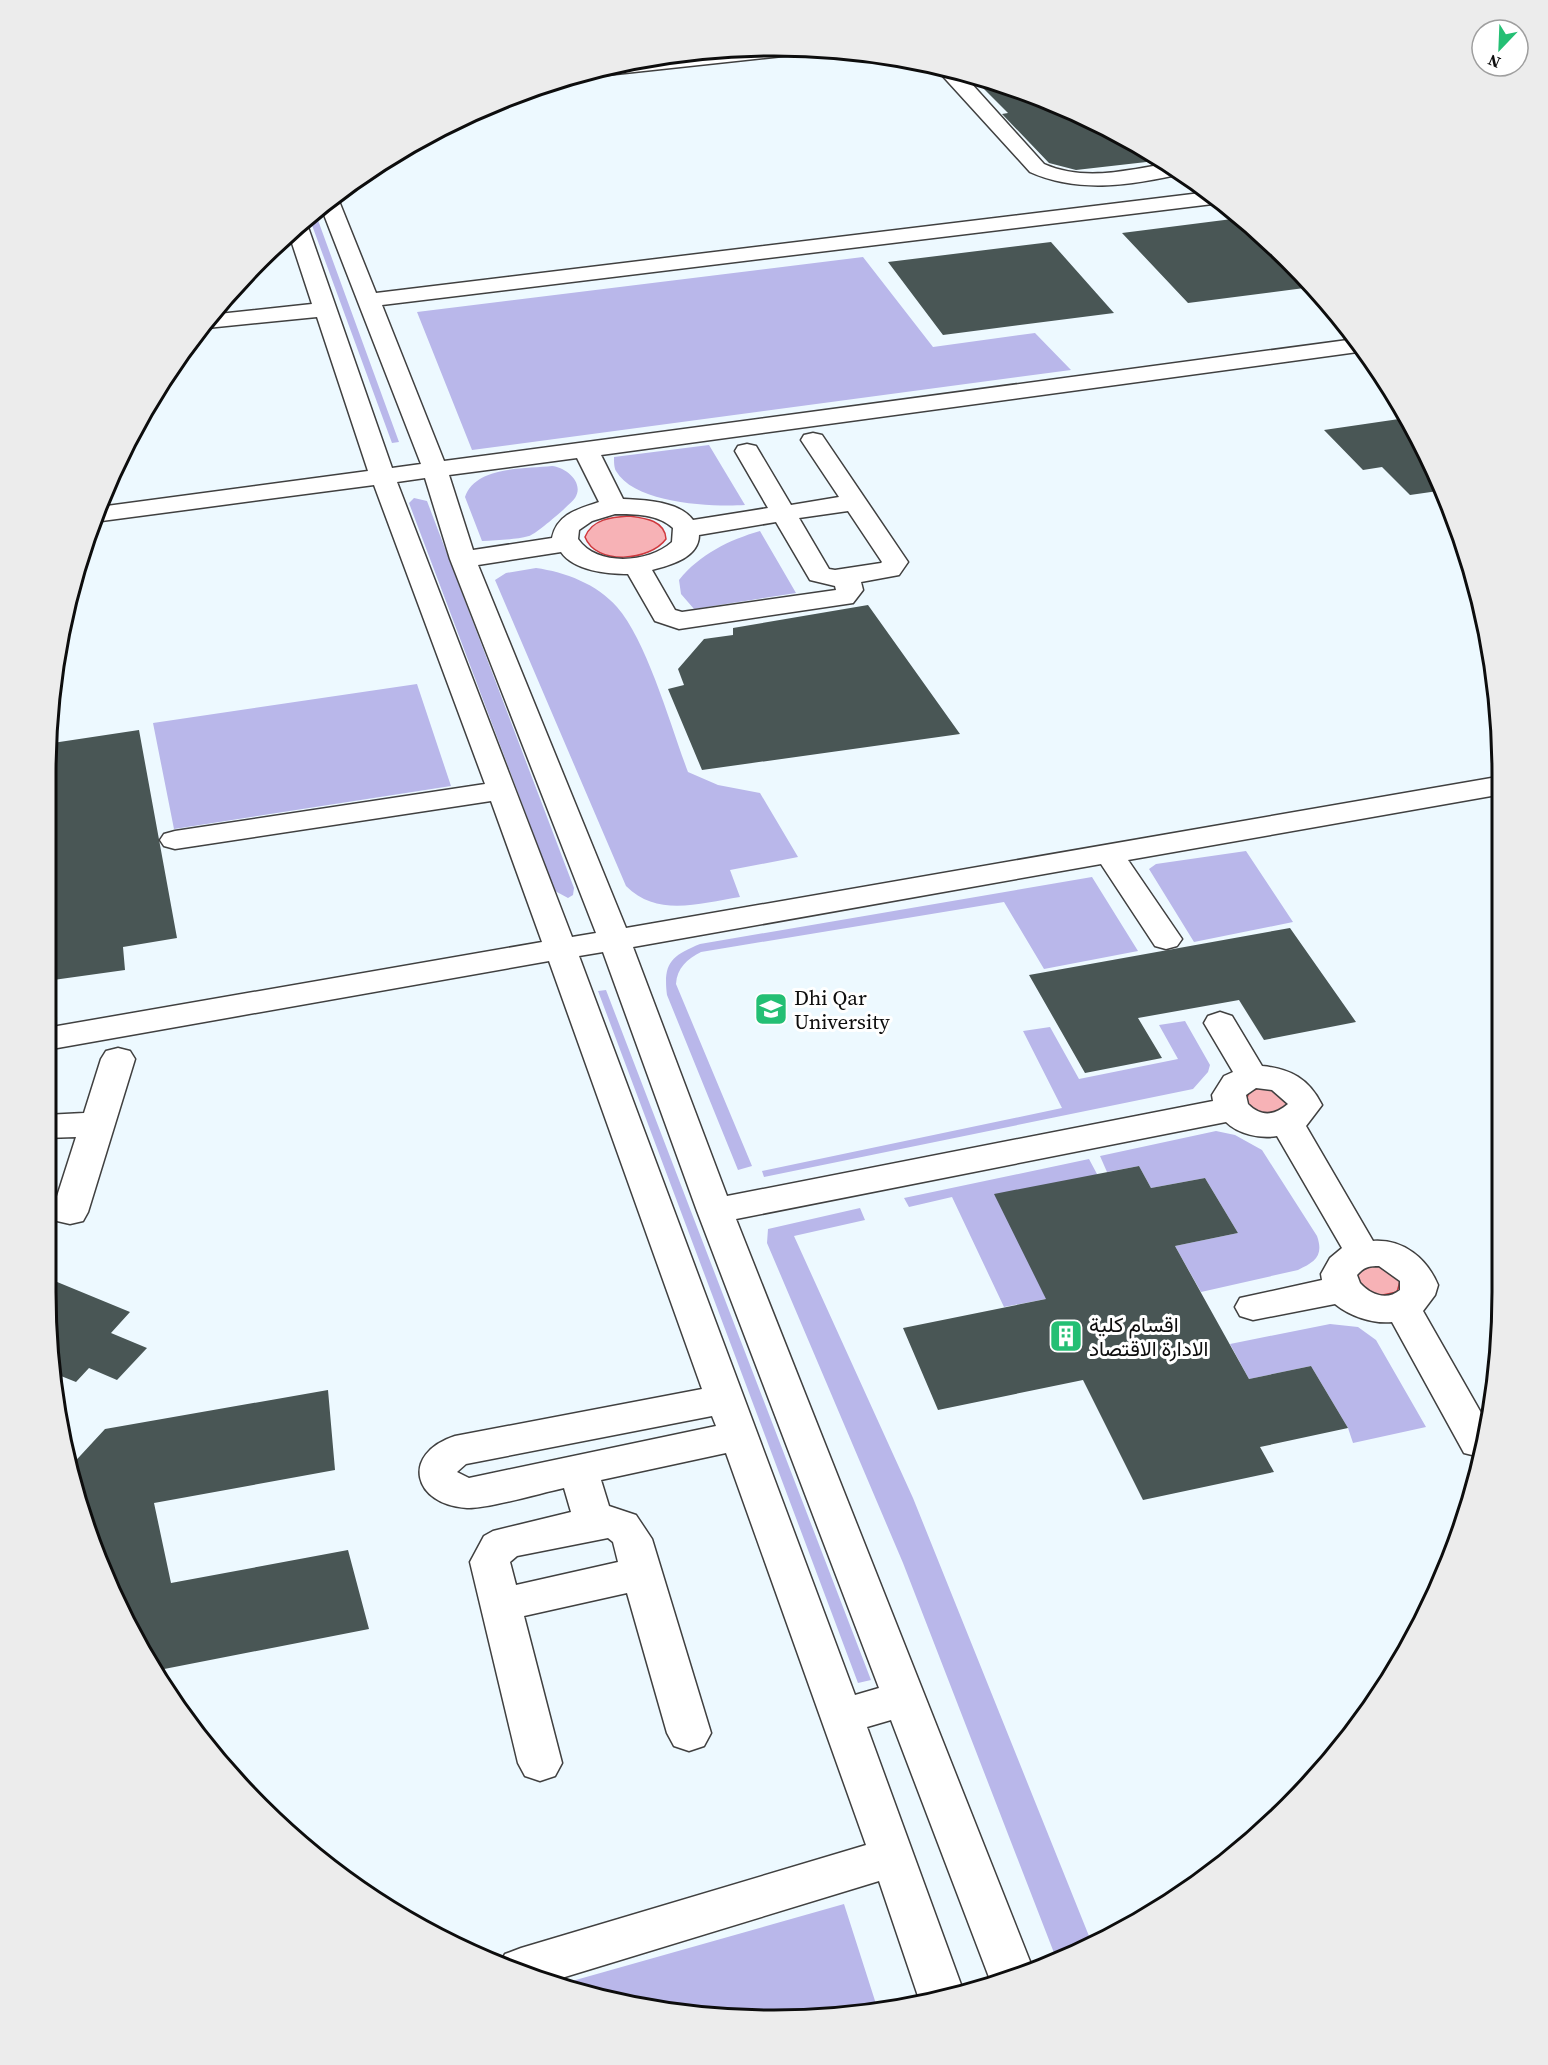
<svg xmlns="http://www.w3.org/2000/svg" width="1548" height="2065" viewBox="0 0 1548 2065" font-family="'Source Serif 4',Vazirmatn,serif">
  <rect width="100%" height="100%" fill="#edf9ff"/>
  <path fill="#b9b7ea" d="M315,212l84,230 -7,1 -83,-226z
    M863,257l70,90 102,-14 36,37 -599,80 -55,-138z
    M709,445l36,60c-33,2 -110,-1 -129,-34 -2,-3 -2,-10 -2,-14z
    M552,466c13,1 33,16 23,32 -4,6 -40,37 -46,38 -15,4 -32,4 -47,5l-17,-44c10,-31 60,-28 87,-31z
    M414,498l13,3 147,387 -1,7 -5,3 -13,-7 -146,-388z
    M760,531l36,62 -102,16 -13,-15 -2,-14c21,-26 50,-40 81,-49z
    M536,568c29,4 61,16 81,39 30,34 54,120 71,165l30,13 42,8 38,64 -68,13 10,27c-40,6 -82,21 -114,-11l-131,-306 11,-7z
    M417,684l34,102 -277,43 -21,-106z
    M1246,851l47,71 -99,20 -45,-73 7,-5z
    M1092,877l46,74 -94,18 -40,-67 -303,50c-14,7 -24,16 -25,32l76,182 -14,4 -71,-175c-4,-32 4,-39 33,-51z
    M606,990l265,690 -13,3 -260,-692z
    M1185,1021l25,44 -2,7 -15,17 -429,88 -2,-6 300,-63 -39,-77 27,-4 29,52 99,-20 -19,-34z
    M1216,1131l19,4 27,15 55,86c7,20 -2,26 -19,34l-97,22 -26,-46 63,-13 -33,-55 -54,10 -12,-22 -32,6 -7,-16z
    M1089,1159l8,15 -51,125 -42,8 -52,-110 -43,10 -5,-9z
    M860,1208l5,12 -71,16 119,262 178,443 -35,17 -153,-395 -136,-320 1,-14z
    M1330,1324l28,3 18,13 50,87 -73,16 -5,-15 -37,-62 -62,13 -19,-35z
    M844,1904l33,103 -56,11 -190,-12 -66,-23z"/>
  <path fill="#f7b2b6" stroke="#cf383d" stroke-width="1.5" d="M629,516c15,2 36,4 37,23 -16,22 -70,27 -81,-2 7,-18 27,-20 44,-21z
    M1259,1088l15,1 13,14 -1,5c-14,6 -32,10 -40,-7l3,-9z
    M1378,1265l23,13 -4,14 -19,4 -19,-11 -2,-10 8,-8z"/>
  <path fill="#495655" d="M971,76l82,24 111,60 -88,10 -27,-7 -47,-49 6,-1z
    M1240,218l49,40 23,29 -124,16 -66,-70z
    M1051,242l63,71 -171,22 -55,-73z
    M1406,418l39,72 -35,5 -28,-28 -19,3 -39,-40z
    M868,605l92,129 -258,36 -34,-81 16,-4 -6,-16 26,-30 29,-4v-7z
    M139,730l38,208 -54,9 2,23 -79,11v-237z
    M1290,928l66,94 -92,18 -25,-40 -101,18 24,40 -77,15 -56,-98z
    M1139,1166l12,22 54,-10 33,55 -63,13 74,133 62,-13 37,62 -88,19 14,25 -131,28 -60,-120 -145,30 -35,-82 143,-29 -52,-105z
    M45,1277l85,35 -19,21 36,15 -30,32 -28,-12 -13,14 -20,-8z
    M328,1390l7,80 -181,33 17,80 177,-33 21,79 -215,42 -11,-15 -73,-176 -2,-11 37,-40z"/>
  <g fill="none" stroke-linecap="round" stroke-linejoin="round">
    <defs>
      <path id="minor" d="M776,45l35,4 -9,5 -205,22 -8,-4 35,-11z
        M938,66l23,6 83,92c41,18 84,6 126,-1l15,10c-51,12 -106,21 -155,-1l-91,-100z
        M1209,192l12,11 -839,102 62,156 911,-122 10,12 -764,104 22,44c21,1 56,2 70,21l75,-12 -33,-57 3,-5 9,-2 9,2 35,59 48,-8 -38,-57 3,-5 9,-2 9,2 86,127 -9,13 -38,7 2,8 -10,13 -174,26 -24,-8 -27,-47c-20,0 -54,-3 -67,-22l-83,13 148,363 871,-151v18l-369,65 54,79 -5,7 -11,3 -11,-3 -54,-82 -468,83 94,249 486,-95 -1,-6 12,-19 9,-4 -29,-49 4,-7 12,-4 12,4 30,50c29,3 47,13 60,39l-16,21 67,115c31,-2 54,18 65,44l-3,10 -12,16 65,114 -8,32 -16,-4 -72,-131c-20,2 -42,-6 -57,-18l-82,16 -13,-4 -5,-9 5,-9 82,-18 -1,-6 9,-16 12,-10 -65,-112c-17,3 -39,-2 -51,-14l-490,97 297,750 -25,12 -16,4 -101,-265 -24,7 96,263 -44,9 -40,-118 -324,99 -54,-18 4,-8 16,-6 345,-103 -140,-392 -125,27 8,26 27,9 16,24 59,194 -7,13 -15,5 -15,-5 -7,-13 -40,-140 -103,23 38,147 -7,13 -15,5 -15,-5 -7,-13 -48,-201 14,-26 9,-5 78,-19 -7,-24c-23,5 -76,21 -97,20 -54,-3 -67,-54 -12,-72l247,-47 -153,-428 -503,89v-22l496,-86 -51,-141 -316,48 -11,-3 -4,-6 4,-6 11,-3 310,-47 -111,-299 -280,37 5,-15 269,-36 -51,-154 -120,12 12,-14 103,-11 -23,-70 14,-12 5,5 84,241 29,-4 -100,-257 14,-11 4,5 37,92zM577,458l22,44c-21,7 -42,12 -47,36l-79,12 -24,-75zM425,478l25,81 146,374 -24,4 -175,-455zM848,511l34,51 -1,1 -46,7 -6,-1 -30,-51zM615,514c20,0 43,0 58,14l-1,14c-23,21 -75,25 -94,-3l1,-9 13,-9zM776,522l34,58 25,6 1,4 -154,22 -7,-2 -23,-40c18,-5 47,-12 47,-35zM603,952l94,259 182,477 -24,7 -276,-739zM1256,1088l16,2 16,14c-14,12 -27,13 -40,0l-2,-9zM1379,1266l21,15v9c-13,11 -29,5 -40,-7l-3,-8c7,-8 12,-9 22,-9zM712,1416l4,10 -247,52 -12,-6 9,-8zM608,1538l5,4 5,20 -102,23 -6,-23 7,-6z
        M118,1048l12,3 5,8 -47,153 -5,9 -13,3 -13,-3 -5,-9 24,-75 -31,1v-23l39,-2 17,-54 5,-8z"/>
    </defs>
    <use href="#minor" stroke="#404040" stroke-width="3"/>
    <use href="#minor" fill="#fff" fill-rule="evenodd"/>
  </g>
  <defs>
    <symbol id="university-square" viewBox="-11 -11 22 22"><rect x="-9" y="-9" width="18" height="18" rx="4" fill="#24bf74" stroke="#fff"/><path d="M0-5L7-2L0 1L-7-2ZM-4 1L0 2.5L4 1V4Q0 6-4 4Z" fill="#fff"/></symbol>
    <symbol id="building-square" viewBox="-11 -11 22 22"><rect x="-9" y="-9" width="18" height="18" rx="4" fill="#24bf74" stroke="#fff"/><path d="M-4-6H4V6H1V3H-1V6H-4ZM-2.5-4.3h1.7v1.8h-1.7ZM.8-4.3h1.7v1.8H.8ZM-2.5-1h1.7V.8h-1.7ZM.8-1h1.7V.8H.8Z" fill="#fff"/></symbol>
  </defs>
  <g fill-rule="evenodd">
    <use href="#university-square" x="752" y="990" width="38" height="38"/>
    <use href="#building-square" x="1047" y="1317" width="38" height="38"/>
  </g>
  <g text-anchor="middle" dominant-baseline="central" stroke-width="6" stroke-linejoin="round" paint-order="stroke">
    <g font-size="21" fill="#0d0d0d" stroke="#fff" text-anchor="start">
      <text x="794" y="997">Dhi Qar<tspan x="794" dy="24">University</tspan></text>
      <text x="1089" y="1324">اقسام كلية<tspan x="1089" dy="24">الادارة الاقتصاد</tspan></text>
    </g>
  </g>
  <path d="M0 0H1548V2065H0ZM774 56H774A718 718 0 0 1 1492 774V1292A718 718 0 0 1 774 2010H774A718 718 0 0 1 56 1292V774A718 718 0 0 1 774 56Z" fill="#ececec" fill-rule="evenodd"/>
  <path fill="none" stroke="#0d0d0d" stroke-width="3" d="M774 56H774A718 718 0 0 1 1492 774V1292A718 718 0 0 1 774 2010H774A718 718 0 0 1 56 1292V774A718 718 0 0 1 774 56Z"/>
  <g transform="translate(1500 48) rotate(203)"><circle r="28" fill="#ffffff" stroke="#9e9e9e" stroke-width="1.5"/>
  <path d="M0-4.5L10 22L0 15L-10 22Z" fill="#24bf74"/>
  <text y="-9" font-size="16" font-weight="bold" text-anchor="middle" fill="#0d0d0d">N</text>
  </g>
</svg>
